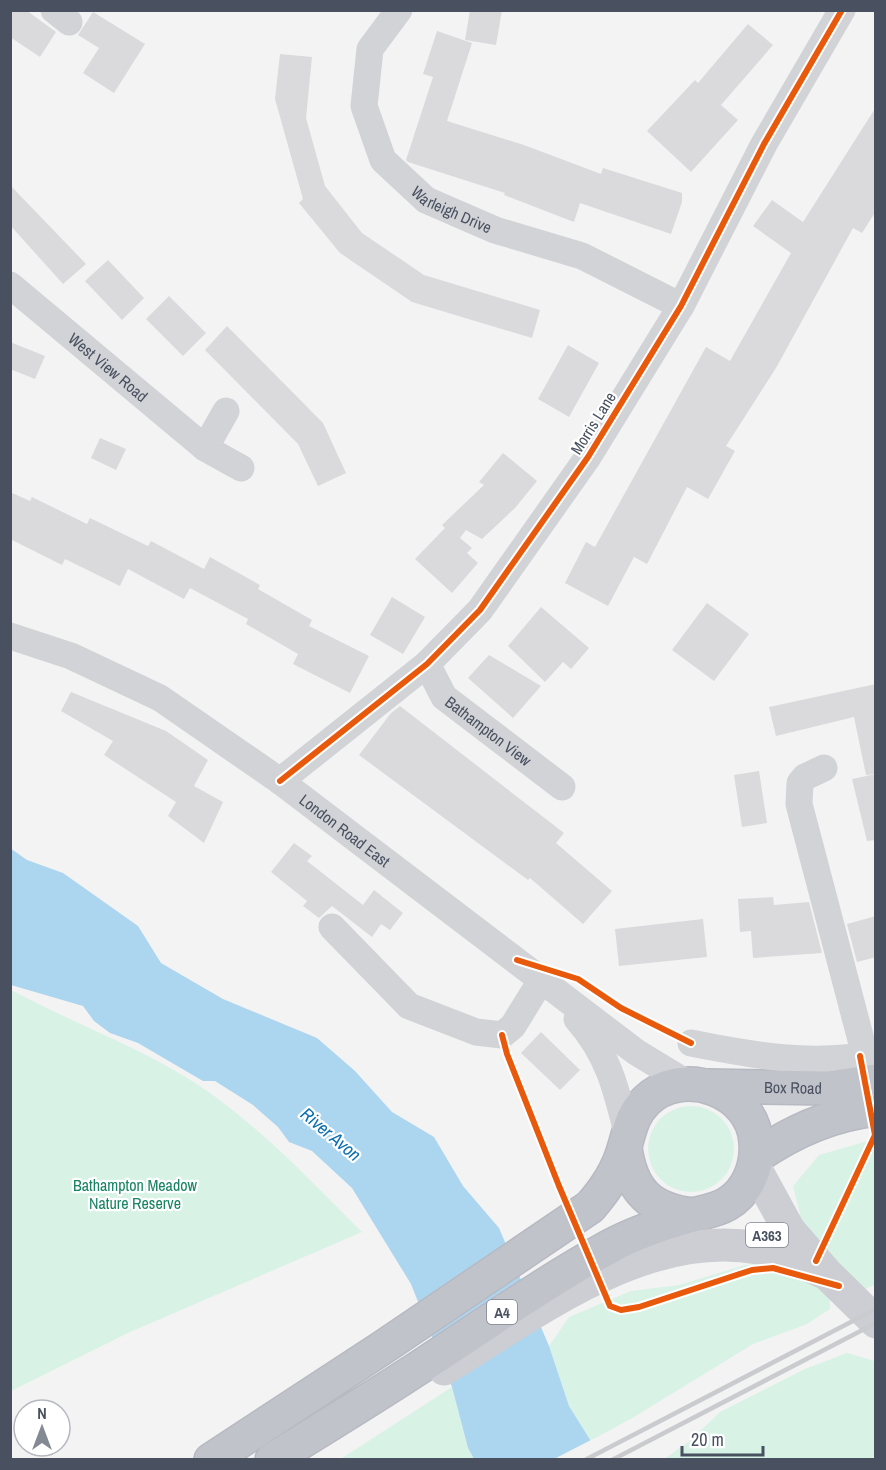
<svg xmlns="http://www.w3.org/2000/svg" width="886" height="1470" viewBox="0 0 886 1470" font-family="'Archivo Narrow',sans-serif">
  <rect width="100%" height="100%" fill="#f3f3f3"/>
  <path fill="#d8f2e6" d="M11,990c65,35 138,60 199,103 56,40 103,90 152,139l-232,100 -119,59z
    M648 1149a43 43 0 1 1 86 0a43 43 0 1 1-86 0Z
    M875,1139v146l-13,5 -48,-42 -13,-30 -8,-32 26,-31z
    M773,1263l32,13 25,21v12l-23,15 -54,20 -119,73 -44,24 -21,-35 -20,-60 20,-29 62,-26 48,-6 66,-20z
    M847,1353l28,8v98h-211l26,-18 30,-29 85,-43z
    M452,1387l16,61 6,11 -135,1z"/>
  <path fill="#acd5f0" d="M10,848l17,12 36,13 75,53 23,37 62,36 94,39 38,33 37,41 42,25 29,49 36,42 50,118 20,60 33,53h-128l-6,-11 -16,-61 -41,-103 -59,-96 -40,-37 -23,-9 -11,-15 -25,-22 -38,-24h-12l-65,-38 -28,-10 -16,-12 -11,-15 -72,-21z"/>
  <path fill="#f3f3f3" d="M593,1439l12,21 -51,-1z"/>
  <path fill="#dadadc" d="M10,10h16l30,22 -16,25 -30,-20z
    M470,10h32l-6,35 -31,-5z
    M93,12l52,32 -31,49 -31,-20 16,-25 -21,-13z
    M748,24l25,21 -52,60 17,15 -47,52 -44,-41 48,-51 3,3z
    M437,31l35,12 -25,78 77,24 77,29 2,-6 79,25v9l-11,32 -91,-31 -6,19 -70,-27 1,-2 -97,-31 -2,-2 27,-83 -10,-3z
    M280,54l32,3 -6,61 19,68 37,47 62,42 116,35 -8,28 -120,-36 -72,-49 -41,-50 4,-4 -28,-100z
    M876,107v104l-14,22 -9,-5 -77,140 -50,78 9,5 -27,48 -21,-12 -40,77 -13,-7 -26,49 -43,-23 21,-41 9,5 111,-200 24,14 61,-108 -38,-27 19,-26 31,22z
    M10,185l76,79 -23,20 -53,-59z
    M108,260l36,38 -22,22 -37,-39z
    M169,296l37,37 -23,23 -37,-37z
    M227,326l96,97 23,50 -28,13 -20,-42 -93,-94z
    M10,342l35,14 -10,23 -25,-10z
    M568,345l31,18 -30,54 -31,-18z
    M100,438l26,11 -10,21 -25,-12z
    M503,453l34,28 -22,27 -33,31 -16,-9 -6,8 12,10 -5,5 11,10 -26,30 -37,-34 30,-31 -3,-3 42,-40 -5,-3z
    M10,492l20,9 2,-4 55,27 3,-6 58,28 3,-5 53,28 6,-12 50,28 -2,4 54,31 -3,6 60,30 -19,37 -57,-29 5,-10 -52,-30 2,-5 -58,-31 -6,11 -56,-30 -8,17 -55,-27 -3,6 -52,-26z
    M392,597l33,20 -22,37 -33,-19z
    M707,603l42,31 -35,47 -42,-31z
    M541,607l48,41 -18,21 -8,-7 -18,20 -37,-36z
    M489,655l52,31 -28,32 -45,-40z
    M876,684v90l-10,1 -12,-58 -78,19 -7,-29z
    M71,692l95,39 42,29 -14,26 29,16 -19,41 -36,-27 8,-14 -72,-47 9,-14 -52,-30z
    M400,706l164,127 -8,10 56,48 -29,33 -53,-46 -2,2 -169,-125 32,-42z
    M759,771l8,52 -25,4 -8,-52z
    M876,774v66l-9,1 -15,-62z
    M294,843l18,13 -5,5 56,44 11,-15 29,23 -13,17 -9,-6 -9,13 -40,-31 -13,12 -16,-12 4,-5 -36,-29z
    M773,897l1,8 35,-3 13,51 -69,5 -2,-27 -11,1 -2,-33z
    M876,916v41l-19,5 -10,-38z
    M703,919l4,38 -88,9 -4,-37z
    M541,1032l39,38 -20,20 -39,-37z"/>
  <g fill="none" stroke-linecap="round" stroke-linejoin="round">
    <defs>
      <g id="highway">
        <path id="s5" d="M709,1086l119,2 48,-7"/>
        <path d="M625,1148c6,43 25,62 68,67"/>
        <path d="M757,1156c36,-25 74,-42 119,-47"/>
        <path d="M211,1460l171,-112 208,-141c15,-17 28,-36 34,-58 6,-19 7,-33 22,-48 36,-36 107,-11 110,41 2,23 -7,49 -29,62 -12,7 -24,8 -38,12 -27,8 -55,17 -80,31 -62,34 -120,75 -180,114 -51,34 -104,66 -157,99"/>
      </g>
    </defs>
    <use href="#highway" stroke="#b7bac2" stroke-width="36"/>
    <g stroke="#d1d3d6" stroke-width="27">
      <path d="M54,10l15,12"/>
      <path id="s1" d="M399,10l-29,39 -6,57 19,54 43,40 69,30 87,26 99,50"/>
      <path id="s2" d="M10,285l195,163 36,20"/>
      <path d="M205,448l21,-37"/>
      <path id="s3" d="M10,636l61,20 89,42 120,83 356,271 51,31"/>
      <path id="s4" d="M427,664l17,33 118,90"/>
      <path d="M824,768l-19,9 -5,6 -1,21 66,251"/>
      <path d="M280,781l147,-117 53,-54 108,-153 93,-151 83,-162 78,-134"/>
      <path d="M332,927l77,79 67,26 26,3 11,-9 24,-39"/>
      <path d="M577,1019c31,35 39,69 50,113"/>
      <path d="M691,1043c60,12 124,24 185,10"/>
    </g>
    <path stroke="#ccced3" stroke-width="33" d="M755,1168l34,62 38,44 49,48
      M444,1369c92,-56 200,-141 314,-121 24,4 46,16 69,26"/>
    <use href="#highway" stroke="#c1c3ca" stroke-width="33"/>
    <path stroke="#cacbce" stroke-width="4.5" d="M585,1460l291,-151
      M612,1460l264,-137"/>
    <defs>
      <path id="cycleway" d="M280,781l147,-117 53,-54 108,-153 93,-151 83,-162 78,-134
        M517,960l61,19 43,29 70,35
        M502,1035l5,19 52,132 51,120 11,4 18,-3 113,-37 21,-2 66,18
        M816,1261l59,-126 -15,-79"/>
    </defs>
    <use href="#cycleway" stroke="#fff" stroke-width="10"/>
    <use href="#cycleway" stroke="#e8590c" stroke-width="6"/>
  </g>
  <g text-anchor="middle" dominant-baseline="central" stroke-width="4.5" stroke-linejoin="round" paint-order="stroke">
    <g fill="#fff" stroke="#808590" stroke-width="1.5">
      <rect x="746" y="1223" width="42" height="24" rx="4.5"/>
      <rect x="487" y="1300" width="30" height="24" rx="4.5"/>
    </g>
    <g font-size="15" font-weight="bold" fill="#495160">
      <text x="767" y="1235">A363</text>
      <text x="502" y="1312">A4</text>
    </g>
    <g font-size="16" fill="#495160" stroke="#fff">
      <text stroke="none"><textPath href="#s1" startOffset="249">Warleigh Drive</textPath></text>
      <text stroke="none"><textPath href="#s2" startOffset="128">West View Road</textPath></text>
      <text transform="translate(593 423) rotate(-58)">Morris Lane</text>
      <text stroke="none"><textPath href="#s4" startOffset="93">Bathampton View</textPath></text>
      <text stroke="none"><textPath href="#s3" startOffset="390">London Road East</textPath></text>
      <text stroke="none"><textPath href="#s5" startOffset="84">Box Road</textPath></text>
    </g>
    <g font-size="16" fill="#178461" stroke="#fff">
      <text x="135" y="1185">Bathampton Meadow<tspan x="135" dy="18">Nature Reserve</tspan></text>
    </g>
    <g font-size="18" font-style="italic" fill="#0b70b1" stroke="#fff">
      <text transform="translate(331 1134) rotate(40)">River Avon</text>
    </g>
  </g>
  <rect width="886" height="1470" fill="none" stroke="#495160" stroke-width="24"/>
  <g transform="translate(42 1428)"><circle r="28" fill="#ffffff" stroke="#b6b9bf" stroke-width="1.5"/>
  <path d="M0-4.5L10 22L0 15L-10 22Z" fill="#848a93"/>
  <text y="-9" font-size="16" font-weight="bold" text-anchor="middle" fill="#495160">N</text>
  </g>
  <path d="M682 1446v9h81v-9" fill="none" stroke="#495160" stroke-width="3"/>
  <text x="691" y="1446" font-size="18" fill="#495160" stroke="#ffffff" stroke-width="4.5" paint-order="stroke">20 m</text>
</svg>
